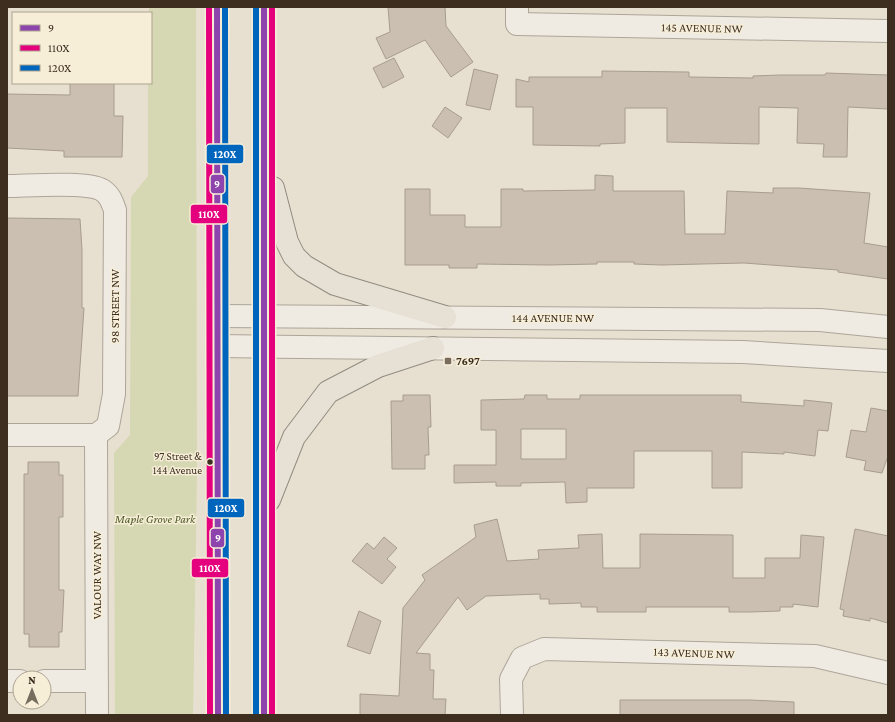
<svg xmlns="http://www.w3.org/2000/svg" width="895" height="722" viewBox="0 0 895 722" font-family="'Crimson Pro',serif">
  <rect width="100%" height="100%" fill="#e7e0d1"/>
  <path fill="#d6d7b3" d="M149,7h47l1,468 -4,240h-78l-1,-262 16,-18 1,-238 17,-21v-93h3v-70h-2z"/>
  <path fill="#cbbfb2" stroke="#a89c90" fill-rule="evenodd" d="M388,7h57l1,19 27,36 -22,15 -26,-37 -39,19 -10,-21 14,-6z
    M394,58l10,19 -21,11 -10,-20z
    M474,69l24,6 -8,35 -24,-5z
    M602,71l87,1v5l64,1v-2l27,-1h45l1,-2 62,2v34l-40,-2 -1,50h-24l1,-13 -27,-1 1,-35 -39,-1v37l-92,-2v-34h-42v35l-25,1v2l-67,-1v-38h-17v-28l13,3v-5h73z
    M70,83h44v33h9l-1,41h-58v-6l-57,-3v-54l63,1z
    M445,107l17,11 -14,20 -16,-12z
    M595,175l18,1v15h71l1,43h40l2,-43 46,2v-5h26l71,5 -6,50 24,4v32l-50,-7v-2l-94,-7 -83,2 -27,-1v-2h-37v2l-49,1 -71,-1v4h-28v-3h-44v-76h25v26h35v12h36v-38h22v2l72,-1z
    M7,218l73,1 2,31v58h2l-6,88h-71z
    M403,395h27l1,32h-3l1,28h-4v14h-33l-1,-68h12z
    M525,395h22v4h33v-4h161v7l63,4v-6l28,3 -4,28 -10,-1 -3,26 -31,-4v2l-42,-2v36h-30v-37h-78v37h-47v14l-21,1 -1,-21 -44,1v3h-25v-4l-42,1v-18h42v-35h-15v-30l43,-1zM521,429h45v30h-45z
    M871,408l17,3v45l-6,17 -18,-3 2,-9 -20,-4 5,-27 15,2z
    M28,462h31v13h4v42h-4v73h5l-2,42h-3v15h-30v-13h-5v-160h4z
    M497,519l10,42 32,-2 -1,-9 41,-2 -1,-13 24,-1 1,34h37v-34l93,1v43h32v-20h35l1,-23 23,2 -6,70 -25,-3v3h-13v4l-30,1h-21v-5h-83v5h-49v-5h-16v-4l-32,1v-5h-9v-5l-54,2 -19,14 -9,-13 -42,56 14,1v16h4l-1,29h13l-1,16h-85v-21l39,2 4,-88 22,-28 -3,-5 54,-38 -2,-12z
    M855,529l33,7v87l-18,-5v3l-27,-5 1,-6 -4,-1z
    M384,537l13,11 -10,11 9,8 -14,17 -30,-23 15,-18 7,6z
    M359,611l22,10 -11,33 -23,-8z
    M620,700h130l44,2v13h-174z"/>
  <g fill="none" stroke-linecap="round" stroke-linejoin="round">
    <defs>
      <path id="minor" d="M517,7v17l371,7
        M7,186c20,0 80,-5 95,4 8,5 10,12 13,20l-1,184 -6,32 -12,9h-89
        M217,316l603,4 68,7
        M218,346l525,6 145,9
        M96,435l1,280
        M7,681h13
        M44,681h53
        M512,715l-1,-36 11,-21 22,-9 271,7 73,17"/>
      <path id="major" d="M217,7l1,708
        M273,188l14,54 7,14 10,10 31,18 110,33
        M269,500l25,-63 34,-45 50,-26 55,-18
        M264,715v-708"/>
    </defs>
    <use href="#minor" stroke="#ada599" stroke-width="24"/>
    <use href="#major" stroke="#928b80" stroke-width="24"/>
    <use href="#minor" stroke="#efebe3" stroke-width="22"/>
    <use href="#major" stroke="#e6e1d4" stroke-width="22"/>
    <defs>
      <path id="bus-1" d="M217,7l1,708
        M264,7v708"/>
      <path id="bus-2" d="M209,7l1,708
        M272,7v708"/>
      <path id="bus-3" d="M225,7l1,708
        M256,7v708"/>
    </defs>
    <use href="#bus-1" stroke="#f7eed8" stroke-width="9"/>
    <use href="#bus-2" stroke="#f7eed8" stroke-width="9"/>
    <use href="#bus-3" stroke="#f7eed8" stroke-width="9"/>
    <use href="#bus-1" stroke="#8e44ad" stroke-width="6"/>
    <use href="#bus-2" stroke="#e5007d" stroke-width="6"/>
    <use href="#bus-3" stroke="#0065bd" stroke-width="6"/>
  </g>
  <rect fill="#786c5e" stroke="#f7eed8" stroke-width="1.5" x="444" y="357" width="8" height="8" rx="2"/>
  <circle fill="#3d2e20" stroke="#f7eed8" stroke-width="1.5" cx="210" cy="462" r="3.5"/>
  <g text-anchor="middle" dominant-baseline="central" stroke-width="3" stroke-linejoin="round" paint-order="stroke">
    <g font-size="11" fill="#3d2e20" stroke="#f7eed8" text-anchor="end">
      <text x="202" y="456">97 Street &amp;<tspan x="202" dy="14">144 Avenue</tspan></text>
    </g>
    <g font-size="12" fill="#3d2e20" stroke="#f7eed8">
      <text transform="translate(702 28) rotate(1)">145 AVENUE NW</text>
      <text transform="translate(115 306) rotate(-90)">98 STREET NW</text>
      <text x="553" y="318">144 AVENUE NW</text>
      <text transform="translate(97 575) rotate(-90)">VALOUR WAY NW</text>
      <text transform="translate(694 653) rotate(2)">143 AVENUE NW</text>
    </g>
    <g font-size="12" font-weight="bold" fill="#3d2e20" stroke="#f7eed8" text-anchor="start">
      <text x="456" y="361">7697</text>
    </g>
    <g font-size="12" font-style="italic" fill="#4d5a26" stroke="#f7eed8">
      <text x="155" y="519">Maple Grove Park</text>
    </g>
  </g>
  <g stroke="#f7eed8" stroke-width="1.5">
    <rect x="206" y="144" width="38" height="20" rx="4" fill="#0065bd"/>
    <rect x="210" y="174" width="15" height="20" rx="4" fill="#8e44ad"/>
    <rect x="190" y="204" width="38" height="20" rx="4" fill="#e5007d"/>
    <rect x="207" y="498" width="38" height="20" rx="4" fill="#0065bd"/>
    <rect x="210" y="528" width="15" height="20" rx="4" fill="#8e44ad"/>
    <rect x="191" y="558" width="38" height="20" rx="4" fill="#e5007d"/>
  </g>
  <g font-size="11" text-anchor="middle" font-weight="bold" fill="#fff">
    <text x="225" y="158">120X</text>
    <text x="217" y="188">9</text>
    <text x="209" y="218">110X</text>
    <text x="226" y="512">120X</text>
    <text x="218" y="542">9</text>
    <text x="210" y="572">110X</text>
  </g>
  <rect width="895" height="722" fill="none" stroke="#3d2e20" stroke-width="16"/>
  <rect x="12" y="12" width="140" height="72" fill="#f7eed8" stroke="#ada18e"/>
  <rect x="20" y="25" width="20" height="6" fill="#8e44ad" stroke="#ada18e"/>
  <text x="48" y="32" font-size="12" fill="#3d2e20">9</text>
  <rect x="20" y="45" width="20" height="6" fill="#e5007d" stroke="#ada18e"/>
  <text x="48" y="52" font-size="12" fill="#3d2e20">110X</text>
  <rect x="20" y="65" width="20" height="6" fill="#0065bd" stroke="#ada18e"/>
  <text x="48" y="72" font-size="12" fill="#3d2e20">120X</text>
  <g transform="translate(32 690)"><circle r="19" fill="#f7eed8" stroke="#ada18e"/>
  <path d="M0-3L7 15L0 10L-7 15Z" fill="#786c5e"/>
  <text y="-6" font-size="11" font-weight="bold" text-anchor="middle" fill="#3d2e20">N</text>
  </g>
</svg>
